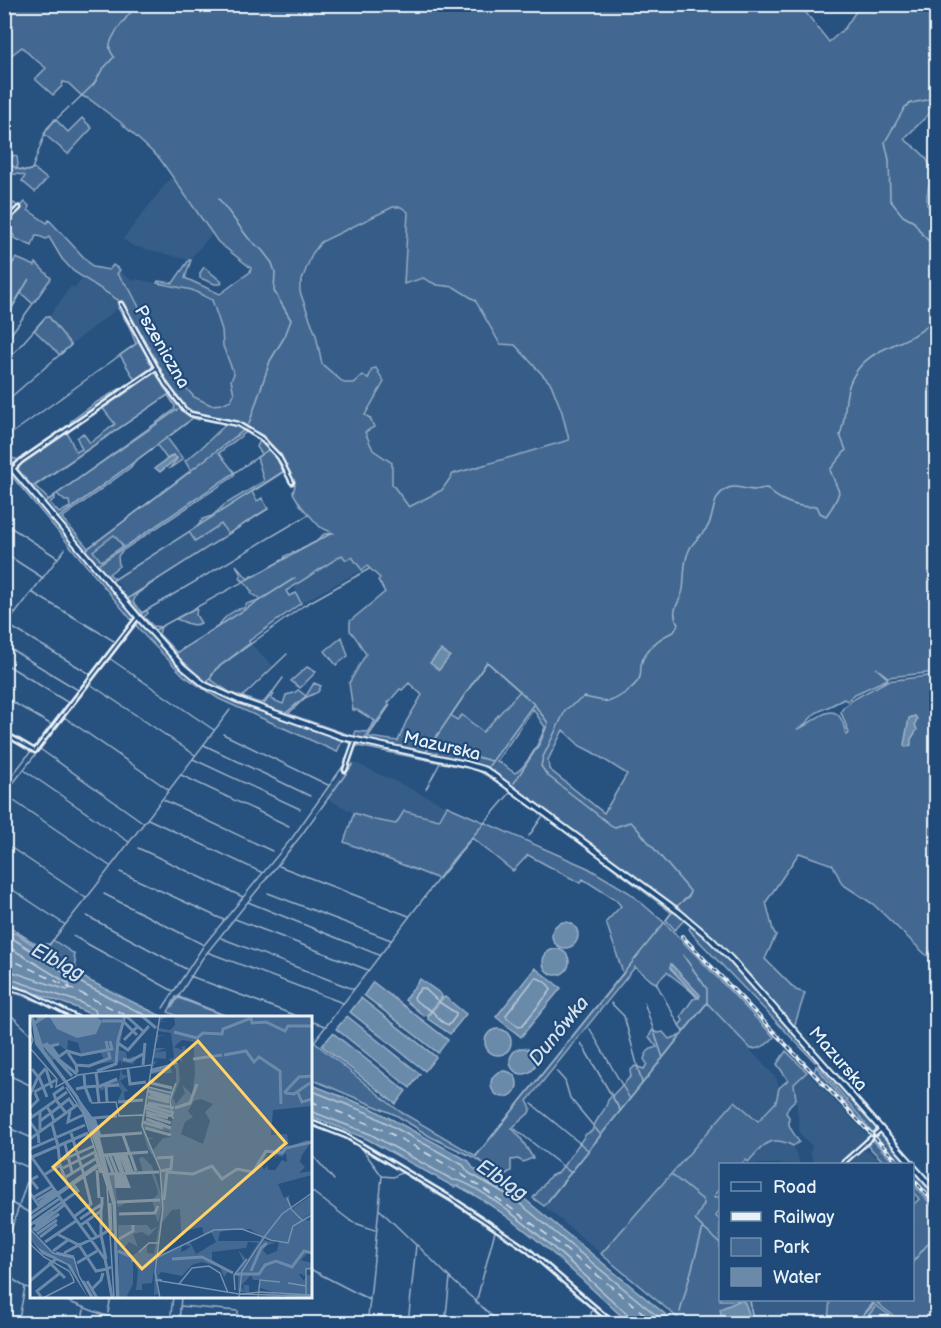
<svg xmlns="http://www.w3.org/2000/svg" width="941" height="1328" viewBox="0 0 941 1328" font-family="'Balsamiq Sans',sans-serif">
  <rect width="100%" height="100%" fill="#27517f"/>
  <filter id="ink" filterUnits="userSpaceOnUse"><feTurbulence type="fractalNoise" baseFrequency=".0167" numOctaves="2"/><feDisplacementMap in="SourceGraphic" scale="12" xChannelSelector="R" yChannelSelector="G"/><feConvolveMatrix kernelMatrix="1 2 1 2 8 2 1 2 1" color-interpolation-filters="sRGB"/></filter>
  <g filter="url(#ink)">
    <path fill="#355d88" d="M171,177l42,56 -24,27 -56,-14 -10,-7z
      M393,207h8l7,5 -4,72 19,-6 14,7 17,2 21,13 25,44 15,1 36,39 11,28 7,28 -116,34 -11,16 -33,17 -17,-23v-21l-19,-13 -8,-18 6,-14 -6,-2 1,-4 18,-30 -12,-13 -5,11 -24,3 -21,-19 -6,-29 -16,-43 12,-38 9,-12z
      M119,271l14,10 3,-2 56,11 20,10 10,30 1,16 11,28 -3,6 3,14 -3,6 -9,4 -11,1 -17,-8 -7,-6 -9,-12 -49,-91 -12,-14z
      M83,278l30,17 9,10 -51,40 -22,-28 22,-31 4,2z
      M221,524l7,10 -100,65 -13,-20 74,-47 6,9z
      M114,535l9,11 -22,15 -9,-10z
      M342,555l9,1 11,14 -61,33 -7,-17z
      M250,643l23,23 -32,30h-2l-8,-3 -21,-14 6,-10z
      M487,662l33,29 -37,41 -20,-16 -6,4 -6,-5z
      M349,760l56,26 42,20 -8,14 -35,-8 -8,12 -21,-4 -21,-7 -30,-16 21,-27z
      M707,1003l70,76 2,9 -3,14 -18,19 -23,-20 -134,153 -57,-48z
      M807,1072l62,65 -29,27h-26l-4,-12 2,-6 -12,-12 -6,-50z
      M774,1140l19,6 7,18h-59l5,-4 3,2 16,-19z
      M862,1150l8,2 12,12h-33z
      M750,1300h80l-2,20 -19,3h-56z"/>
    <path fill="#436891" stroke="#96acc4" stroke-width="1.5" fill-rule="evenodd" d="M799,4l30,38 16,-14 15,-23h76v106h-4l-28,28c15,11 31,21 26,42 -2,8 -4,15 -3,24l9,9v458l-48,5 -12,-9 12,11 -33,15 -8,7 -3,-2c-9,5 -19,9 -28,14 -8,6 -9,12 -19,16 11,0 34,-32 45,-8 2,4 3,10 4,14l3,-2 -8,-21 2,-4 11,-9 33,-18 49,-6v270l-9,11 -54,-52 -31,-20 -9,-19 -34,-12 -33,49 7,28 3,5 -11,24 31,31 9,3 -11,34 -83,-90 -113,-88 -111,-80 -16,-6 -119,-25 -136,-49 -31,-22 -59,-67 32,-21 -21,15 -4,8 9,11 5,-3 1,3 -4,4 9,9 8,1 -2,7 18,19 42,-27c3,-8 17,-18 25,-18l2,-4 16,-5 -11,-5 1,-2 -8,-11 -5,-3 2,-3 -5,-10 12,14 3,-3h3l30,-17 1,-3 31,-14 8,-8 9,-1 -13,-6 -19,-21 -8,-13 2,-8 -9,-15 -34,22 5,9 5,-3 6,11 -40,25 -7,-10 -26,17 -6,-9 9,-6 5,-7 9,-3 12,-11 40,-24 -7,-24 5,-3 -5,-7 3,-7 -11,-10 -30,23 16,20 -2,4 -111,74 -4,5 1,10 -10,8 6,5 -5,3 -105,-125 -1,-10 8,11 7,2 50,-35 2,-4 26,-19 38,-22 -15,-25 16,-11 -7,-18 -11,-18 4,-3 -4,-5 -45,-29 -11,-12 -13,-22 -3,2 -10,-4 -4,11 -18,-8v-3l-9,-5v-21l9,-6 5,5 6,-6 4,4 -1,4 19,13 2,-3 44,47 16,3 4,-5 7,5 -3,4 12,14 11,21 11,10 27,60 16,18 17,8 11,-1 9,-4 3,-6 -3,-14 3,-6 -11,-28 -1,-16 -10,-30 -20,-10 -35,-7 1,-2 15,2 16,-23h2l-6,18 35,16 30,-22 1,-4 -33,-26 -58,-83 -40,-37 -31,-23 -7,-3 -14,-13 -5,-1 -1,4 -9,9 -18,-16 11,-11 -15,-12 -9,-9 -17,13v-19l4,-2 -4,-5v-29zM393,207h8l7,5 -4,72 19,-6 14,7 17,2 21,13 25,44 15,1 36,39 11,28 7,28 -116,34 -11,16 -33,17 -17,-23v-21l-19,-13 -8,-18 9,-5 -4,-9 -5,-3 19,-33 -8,-14 -4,1 -4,10 -5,-4 -9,8h-10l-22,-19 -6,-29 -16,-43v-7l12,-31 9,-12zM168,395l7,11 -1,4 -117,84 8,7h4l1,6 -11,6 -9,-10 5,-5v-3l-6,5 -14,-14zM101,406l14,18 -25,19 -7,-10 -6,5 5,11 -6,3 -10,-22zM200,416l22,5 2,5 -24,23 -15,12 6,10 -103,77 -26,-30 69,-51 3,-5 23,-17 10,14 6,-4 4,4 -8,10 14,-10 -16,-21 26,-20 6,2zM114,535l9,11 -22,15 -8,-10zM342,555l4,5 6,-3 10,13 5,-4 13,12 -2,2 7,12 -35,29v10c6,5 11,16 16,23l-17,29 4,27h4l18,11 -8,11 -12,-1v6l-67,-23 17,-16 13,-6 3,-6 -7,-3 -8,13 -8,-6 -4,3 -8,2 -3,9 -12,-5 3,-5 -2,-2 -8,10 -4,1 -29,-10 -21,-14 6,-10 34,-26 -1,-2 52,-38 -5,-10 -7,3 -3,-5zM487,662l33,29 -37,41 -21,-17 -5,5 -6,-5zM409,683l13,12 -16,27 -8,19 -30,-4 22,-32 -2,-2 12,-14 2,1zM533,709l12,18c-4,12 -18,40 -30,46l-18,-12zM563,730l17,16 12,6 35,22 -23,39 -55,-44 -1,-9z
      M82,118l10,10 -24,26 -24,-20 11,-15 13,13z
      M14,155l3,2 1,8 -2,4 13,2 4,-3 14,11 -12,13 -13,-11 3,-5c-7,-4 -13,0 -20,-4v-13l3,3z
      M16,258l19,8 1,-3 15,15 -18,26 -12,-11 -16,27v-51l3,-6 4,1z
      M204,267l18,15 -1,2h-6l-15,-6v-5z
      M46,316l3,1 22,28 -11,10 -26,-25z
      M4,462l99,117 86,96 31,20 123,44 -6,13 -118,-53 -35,-23 -39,-40 -140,-168z
      M197,607l-1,8 5,8c-9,5 -17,-2 -25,-4z
      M342,637l6,19 -12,9 -11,-14z
      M307,667l9,5 -16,16 -9,-7z
      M447,806l141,62 42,25 37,32 107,112c-6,8 -13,12 -23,12l-44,-46 -24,29 -4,-7 4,-4 -2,-5 12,-17 4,-1c-8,-11 -20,-17 -30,-26l-11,11 -4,-2 -17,-14 -108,134 4,7 -2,5 -17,15 8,9 13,21 -10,4 -5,-3 -7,1v11l-5,3 -3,-2 -2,2 -26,-16 -44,-21 -35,-22 -85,-36 -1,-32 4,-5 85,69 77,45 147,-183 -17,-51 15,-16 -5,-6 -33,-21 -3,4 -52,-28 -15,16 -41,-33 -33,41 -95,-37 10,-29 21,7 21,4 8,-13 35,9z
      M674,910l11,9 -10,11 -9,-10z
      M692,925l37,35 88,99 -2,3 -120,-125 -6,-8z
      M53,940l21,14 2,14 -32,-17z
      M5,988l7,2 -3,25 -4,-1z
      M176,997l42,16 -2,4h-37l-11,-5z
      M652,1031l6,2 5,-1 6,7 12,-4 -137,171 -11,-8 17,-22 9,-4 27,-38 6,-3c3,-13 14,-19 16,-31l23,-24 -1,-5 5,-5 9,3 3,-5 -3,-5c3,-8 5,-10 13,-12l-8,-10z
      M786,1051l21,21 -13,12 2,15 -7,7 -3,7 3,4c-2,11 5,15 10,25l-6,4c-23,-12 -30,-1 -45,16l-2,-2 -5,4h-21v25l-6,8h4l2,-2v14l-4,7 4,4v80h30l3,23h-69l-83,-69 134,-153 23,20 18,-19 3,-14 9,-8 -11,-16z
      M820,1063l58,65 -5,5 -55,-68z
      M816,1066l38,47 -40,-41z
      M879,1133l4,1 27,30h-9l-26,-28z
      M872,1139l23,25h-9l-20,-20z
      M912,1167l24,27v10l-23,-27z
      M913,1184l23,26v113h-33l-30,-23h39l1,-95 6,-6 -6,-7z
      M830,1300h39l4,3c-19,24 -17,20 -45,17z
      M874,1304l26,19h-43z"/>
    <path fill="#6b8aaa" stroke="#9db3c9" stroke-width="1.5" d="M173,455l4,3 -17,14 -5,-4z
      M441,650l9,6 -11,14 -9,-7z
      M915,716l2,3 -2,5 2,6 -6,9v6l-5,2 -2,-2 5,-27z
      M552 935a13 13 0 1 1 26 0a13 13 0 1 1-26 0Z
      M4,930l13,4 71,46 75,37h-67l-19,-9 -72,-26z
      M543 962a13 13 0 1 1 26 0a13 13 0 1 1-26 0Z
      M671,964l29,31 -1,3 -29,-30z
      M535,968l26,20 -40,49 -25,-20z
      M420,979l21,15 1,3 -15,18 -3,1 -19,-16z
      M373,982l75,58 -10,13 -74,-58z
      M445,997l21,17 -16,20 -22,-15v-3l15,-18z
      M361,998l75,59 -11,14 -75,-59z
      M347,1016l73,58 -10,14 -74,-59z
      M485 1042a13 13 0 1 1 26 0a13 13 0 1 1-26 0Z
      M333,1033l73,58 -10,13 -74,-58z
      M510 1061a13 13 0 1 1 26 0a13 13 0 1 1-26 0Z
      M491 1084a13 13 0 1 1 26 0a13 13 0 1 1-26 0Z
      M310,1084l61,24 98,53 4,7 43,24 160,131h-47c-53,-48 -107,-104 -171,-137l-4,1 -87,-48 -56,-23z
      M741,1300l4,3 4,11 -1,9h-25l-3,-14z"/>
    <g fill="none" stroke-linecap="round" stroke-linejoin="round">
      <path stroke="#b6c8d9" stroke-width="1.5" d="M4,936l11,4 70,45 66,33
        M4,944l65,40 1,4 -3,2 -63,-21
        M4,977l75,25 16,8 2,8
        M535,978c5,-1 15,7 16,12l-29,36 -3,1 -12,-9 -1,-3z
        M421,988h3l15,14 17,11v3l-7,9c-8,-2 -11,-7 -16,-13 -5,-4 -13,-7 -18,-12l-1,-3z
        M310,1090l58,23 95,52 6,8 44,25 154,126
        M310,1111l60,23 83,46c32,0 149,111 177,137l3,7"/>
      <path stroke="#9db3c9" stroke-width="1.5" d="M936,94l-9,6 -16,3 -6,4 -20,35 4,18 1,40 13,16 11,6 8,12 14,15
        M72,105l22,-21 8,-14 12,-13c-1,-3 -4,-5 -4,-8 -3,-11 21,-36 27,-45
        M9,164c7,4 16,10 23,5l15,-41 22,-21
        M219,199l30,40 13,11 10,13 3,9 -1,19 17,29 -6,16 -15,25 -21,63
        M936,270l-3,8 3,11
        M4,279l10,-18
        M4,320l25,-41
        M4,344l28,-39
        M4,364l39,-44
        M4,403l67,-58
        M4,439l133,-96
        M4,454l10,11
        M13,464l138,-95
        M17,468l34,42
        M32,487l136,-92
        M45,502l132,-92
        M53,512l34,40
        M58,518l129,-95
        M4,523l54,35
        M86,550l158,-120
        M4,553l39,25
        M89,554l2,2
        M93,559l82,95 24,22
        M98,565l170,-115
        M112,581l172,-110
        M33,593l81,48
        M127,599l142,-91
        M4,605l12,8
        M140,614l168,-99
        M4,628l61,-79
        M13,628l77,46
        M155,630l175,-96
        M4,645l74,45
        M176,653l119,-75
        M109,658l105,72
        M4,663l63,39
        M90,684l105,71
        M237,696l-30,-13 9,-14 87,-63 66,-37
        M4,697l46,27
        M241,698l46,-44
        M241,698l18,6
        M264,704l19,-26
        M262,705l24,8 20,-17
        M245,706l113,40 119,24 14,8 26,18 79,59
        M289,714l65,23
        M64,717l105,73
        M223,734l105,51
        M4,736l26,15
        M358,738l58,12
        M365,738l24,-33
        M204,745l106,51
        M435,746l57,15
        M40,749l104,74
        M426,752l61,-90 47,42 14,19 -8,20 -26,40
        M193,759l107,50
        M488,767l45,-62
        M24,770l105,72
        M181,775l108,51
        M4,786l127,-164
        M426,789l14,-26
        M4,795l130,-168
        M5,795l105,71
        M164,800l108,51
        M148,819l115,54 29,-35 54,-76
        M529,836l13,-19
        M4,843l82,55
        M138,848l105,49
        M601,859l71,54
        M279,866l130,50
        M120,872l104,48
        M4,884l60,40
        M268,893l123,47
        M104,894l100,51
        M248,902l131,53
        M677,906l12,-10 1,-5 -56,-66 -4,-3 -15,5 -3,-1 -65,-51 -6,-9 2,-9 23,-48 18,-12 24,5c11,-4 25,-13 31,-23 3,-5 1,-9 2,-14 3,-15 20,-29 33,-33l4,-8c-9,-16 3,-21 5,-35 2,-14 0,-27 7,-41 5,-8 13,-14 18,-22 7,-12 3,-28 18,-37 9,-5 19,1 28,1 4,0 9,-2 13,-2 11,13 33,21 50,18l3,7 6,3c6,-8 11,-15 13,-24l-9,-22 16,-20 -6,-15c9,-23 0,-42 18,-66 20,-27 61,-25 78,-54
        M87,916l99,53
        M235,919l133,51
        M666,920l5,-7
        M4,924l32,20h13
        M73,936l100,55
        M221,938l132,51
        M46,949l50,-63 134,-176
        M207,952l136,51
        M190,976l112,42
        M656,983l27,49
        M4,990c24,6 45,15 66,28
        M179,997l53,21
        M644,1002l19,56
        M611,1003l13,13 18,67
        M172,1007l30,-48 98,-122 53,-73
        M163,1008l41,-63 58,-71
        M4,1012l9,5 19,18
        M47,1014l2,4
        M310,1021l15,5
        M590,1029l40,70
        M581,1043l39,67
        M310,1047l145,-190 55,-64
        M556,1071l9,10 5,17 30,36
        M4,1073l28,13
        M532,1104l56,46
        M310,1125l35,13 140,85 40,27 84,74
        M4,1126l28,12
        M515,1129l55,43
        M363,1150l19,26 11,1 10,-5
        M310,1152l24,28
        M476,1156l188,-233
        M4,1157l26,11
        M672,1175l31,25 1,4 -9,16 8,8 -23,84
        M310,1190l42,32 23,8
        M4,1199l28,15
        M548,1201l159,-198v-14l-24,-34
        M380,1210l36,35 -8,79
        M703,1228l17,15
        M417,1245l33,33 -5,46
        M4,1252l28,-86
        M912,1263l24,-29
        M310,1269l60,31 -3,24
        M4,1274l21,13 -7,37
        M450,1278l51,46
        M26,1287l6,2
        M53,1296l75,28
        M370,1300l12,-124
        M750,1300l3,24
        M476,1303l19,-72
        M879,1303l3,-3
        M180,1306l58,5 -1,13
        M108,1313l3,-17
        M81,1324l3,-14
        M170,1324l3,-28
        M179,1324l2,-28
        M589,1324l3,-15
        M862,1324l13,-17"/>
      <path stroke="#d5e2ec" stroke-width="1.5" stroke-dasharray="8 6" stroke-linecap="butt" d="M4,956l128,62
        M310,1101c27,11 56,20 81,33 97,49 182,120 265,190"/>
      <defs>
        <path id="minor" d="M4,222l15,-14
          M121,304l45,81 18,24 7,5 47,10 23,14 18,19 13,25
          M13,469l8,-8 134,-92
          M4,733l31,18 103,-134
          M345,770l10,-29
          M4,986l24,7 49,25
          M310,1122l36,14 106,63 76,51 86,74
          M842,1164l39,-35"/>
        <path id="secondary" d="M4,459l134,158 45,50 22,18 33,15 104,37 124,27 20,6 193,142 32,27 20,20 181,205
          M912,1165l24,27"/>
      </defs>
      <use href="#minor" stroke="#e8f1f8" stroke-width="7"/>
      <use href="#secondary" stroke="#e8f1f8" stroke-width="8"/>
      <use href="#minor" stroke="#1f4a7a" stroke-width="2"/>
      <use href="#secondary" stroke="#1f4a7a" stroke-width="4"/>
      <defs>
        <path id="rail" d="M682,936l218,228
          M912,1178l24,27"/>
      </defs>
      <use href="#rail" stroke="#e8f1f8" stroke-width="4"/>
      <use href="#rail" stroke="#1f4a7a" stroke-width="1.5" stroke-dasharray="4.5" stroke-linecap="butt"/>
    </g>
  </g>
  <g text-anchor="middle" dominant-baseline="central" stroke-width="4.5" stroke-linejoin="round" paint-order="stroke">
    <g font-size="18" fill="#e8f1f8" stroke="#1f4a7a">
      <text transform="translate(162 347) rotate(60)">Pszeniczna</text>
      <text transform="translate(442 746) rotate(13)">Mazurska</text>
      <text transform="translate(838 1059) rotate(49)">Mazurska</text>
    </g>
    <g font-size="20" font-style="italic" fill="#d5e2ec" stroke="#1f4a7a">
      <text transform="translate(58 962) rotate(28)">Elbląg</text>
      <text transform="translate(559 1031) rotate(-51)">Dunówka</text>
      <text transform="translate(502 1180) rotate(34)">Elbląg</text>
    </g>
  </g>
  <g transform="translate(30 1016)">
    <rect width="282" height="282" fill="#27517f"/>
    <path d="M5,0h90l-6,34 7,2 1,7 7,-3 2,4 -3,4 -11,-2 -1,4v-6l-6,5 -2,-3 -17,2 8,-4 -4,-9 -19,3 -3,-11 -10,-3 -1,11 -9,-7 -10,3 8,11 -4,3 -13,-22zM111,0l16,12 2,-12h9l-8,5h9l-9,1 -1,6 11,2 5,-5 -1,-9h138v90l-39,4 -2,25 16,-1 2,13 17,-7 6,1 -10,14 -2,7 5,5 -6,6 13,-2v4l-34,9 6,14 5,-3 1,13 5,7 -2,-7 19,-13v18l-9,6 6,2 3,-5v40l-4,-3 -7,7 11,3v10l-5,-4 -3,8 -2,-3h-3l5,7 2,-6h6v22l-27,1 2,-3 -12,-3 5,4 -3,2 -17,-4 13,-2 -15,-5 4,-7h-9l-2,-5 -10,11 4,6 -2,-7h6v7h-11v-16l-10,-4 -4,5 -4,-10 -18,-5 -10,3 -10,11 -21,-4 -3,4 3,4 -4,1 2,13 -5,1 1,-33 -3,21 -10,1v6h-6l2,-20 -5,-9v23l-7,14h-7l-1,-73h29l4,5 7,-4 -9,10 -7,-4 -9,2 5,13 -9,-5 -6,8 9,6 15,-11v8l7,1 9,-51 -5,20 -3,-10h-5l5,-3 -3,-9 -24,1 -10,5 -9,-33h5l3,28 34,-1 7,-7 -1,-6 -6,-16h-8l-4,-14 4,-1 9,9 11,34 -3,-34 -12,-17 -7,-24 16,-96zM128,15l13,2 3,25 -5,1 7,10v14l-7,9 -20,-6 2,-12 21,-1 -2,-6 -19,4 18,-6 -17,3 5,-7 -4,1v-4l13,1v-8l-11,1 11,-4h-11l1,-6 5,1 -4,-1 2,-6h8l-9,-1zM152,24l12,2 -3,5 3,1 1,26 -3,20 -10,-9 3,8 -9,11 -3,-6 7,-18 -2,-17 -5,-3 6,-2 3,5 -1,-9 6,-1 -2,-7 -4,1 2,3 -9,-3zM171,83l12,5 -8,8 5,9 -7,23 -22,-10 4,-12 8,-5 -5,-6 6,-10zM119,91l19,5 6,-3 -4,6 -13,-1 16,3 -2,10 -13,-7 -2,6 -12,-4 1,-9h5l-6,-5zM114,112l25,3 2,6 -8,1 -10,12 -6,-10 7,-2h-6zM238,137h5l3,6v-4l6,2 4,-4 1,9 -5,-2 -7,10h-7l-1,-5 -3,5 -2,-6zM150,193l1,23 21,-5 2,8 -17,7 -1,4h5l-5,4 -5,2 1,-6 -26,12 4,-33 12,-15zM203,213h17l12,8 -2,4h-42l2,-9zM181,216l5,10 -20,12 -6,-12zM234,221l15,4 -2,10 -10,4 -4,-5 4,-5 9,-2 -13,-3 -23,39zM218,226l10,1 -11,17 -9,-10 5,11 -9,13 -22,-14v-8l34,-4zM91,51l1,7 6,2 -8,5 8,10 -4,1 1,9 -8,1 5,-11 -5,-6 -11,1 -4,5 -3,-3v14l-2,-16 20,-8 4,8 -2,-5zM0,214l25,24 19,4 4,18 -7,-11 -32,-17 -9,-10z" fill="#436891" fill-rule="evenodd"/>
    <path d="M1,0l5,5 2,-5h57l7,5 -6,13 -19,4 -20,-9 -8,-13 -13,8 9,28 51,70 20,80 3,96h-3l-3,-93 -18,-60 -16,-43 -44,-58zM84,159h12l5,13h-16zM0,222l9,10 32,17 17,33 -21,-33 -25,-11z" fill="#6b8aaa"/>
    <path fill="none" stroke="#6b8aaa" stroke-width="3" d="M2,0l7,29 38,52 18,37 19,71 4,93M96,0l17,15M112,0l14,12M72,5h20M94,6l13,13M144,16l23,6 6,-5 19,1 1,-5 28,-11 1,5 14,-1 19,9 3,-5h24M94,24l14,-14M16,27l11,15 10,-7 14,4 31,-6 -2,-8M88,27l10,7 21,-24M13,28l29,32M38,37l8,12 1,6 -4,2M194,39l22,-4 8,11 5,-5 21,14 1,33M28,40l-7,-10 8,-2M28,43l19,15M93,43l7,2 13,-7M163,43l29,-4M46,49l13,1 21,-8 -4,-17M113,49l2,-22M2,53l6,8 8,-9M16,53l6,19M98,53l2,15 16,-2M67,55l19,-7 2,-24 7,-24M121,56l19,-5M66,57l2,14 19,-8M9,61l8,20M121,67l21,5M34,71l-10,7 2,6 11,-8M46,73l9,-2 -1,-12M118,75l22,6M4,76l22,-12M254,77l15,-16 13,-1M255,77l9,1 16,-11M268,77l4,9 10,-3M120,78l19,5M0,79l8,-18M118,81l21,5M61,86l-6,-15 12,-1 2,16M77,86l-1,-16 13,-1M88,86l25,-2M118,87l26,5M116,89l28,8M0,92l8,-8 -3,-7M115,92l27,8M145,92l15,-5 7,-19M40,95l-2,11 15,-7M10,96v19M116,96l22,6M0,97l2,4 24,-17 10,13M116,99l25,8M116,103l25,9M10,105l11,-8 -4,-6M24,105l-3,-8 18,-14 5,7M0,106l8,11 39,-28M113,106l20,6M115,112l26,7M41,117l13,42M93,119l6,17M70,120l-6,-18 23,-2M70,120l42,-3M0,123l8,-6 1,10M35,128l7,28M0,133l55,-24M100,137l6,18M65,138l6,19M84,138l7,18M87,138l6,18M90,138l7,18M93,138l6,18M0,139l27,38M74,139l44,-3M76,139l7,18M80,139l7,18M96,139l6,17M2,141l26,-11 -6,-22M127,142l15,-1 -1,12 -10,2M30,145l34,-15M33,152l32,-16M67,154l2,28M79,158l50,-2M14,159l16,-10 -2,-19 30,-13M8,160l-7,4 7,9M36,161l29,-18M39,169l28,-20M0,177l9,13 29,-20 -8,-21M28,179l47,64 2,10 -11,2 -17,-26 -15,8M4,181l17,-10M7,184l17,-10M134,184l3,-28 26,2 19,-8 10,13 15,-10 16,3 13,-21 16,2 4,-5 26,-6M87,186l43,-2M9,187l16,-11M80,187l1,28M0,198l53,-37M89,198l36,-1 3,-7M45,200l16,-12 -7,-28 13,-9M0,203l29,-20M50,203l22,-15v-7M57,206l10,15M0,209l48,-34 -5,-7M5,209l19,-13M51,209l20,-14 1,-7M3,214l31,-25M5,215l24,-17M7,218l20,-14M27,218l22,11 22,-10v-24M10,221l17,-13M89,223l14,-8v-6M15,226l31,-21M23,235l15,-11M88,235l14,6 1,5M26,237l18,4M76,243l-5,-24 8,-5M142,243l30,-2 31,16M19,246l16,16M47,247l20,-12M81,251l-4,2 5,29M221,255l10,-23 6,-5M205,258h24l6,-9 11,-4 16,6 12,-16 8,2M0,265l26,-22M53,265l9,16M57,265l10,17M61,274l10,-10 2,-7M11,281l-4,-6 23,-18"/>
    <path fill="none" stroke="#7491af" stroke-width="1.5" d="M0,14l3,10 -3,8 27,31 -1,8 22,-12 73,-10M120,54l27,-7M36,71l17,26 24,73 7,112M118,71l24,6M61,87l25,-1 3,14 24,-1M143,103l-3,-19 6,-17M257,182l5,12 10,10M0,213l23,24 21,5 5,18 13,22M240,224l18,3 5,-17 19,-11M0,228l14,13 25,14 4,7 1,4 -31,16M109,236l10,-9h9M126,242l58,-28 28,-1 29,11M132,264h-7l84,14 73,2M258,267l18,3M149,268l13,-16 17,-2 11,7 8,20M205,274l-1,-15 13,-16M276,280v-27l6,-1M130,282l-5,-26 8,-64 -3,-39 -18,-43 18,-110M208,282l2,-4 20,-2 52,3M209,282l3,-27 23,-35 17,-22 30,-21M228,282l2,-18 20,2"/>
    <path fill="#ffd166" fill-opacity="0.15" stroke="#ffd166" stroke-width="3" d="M168,25l88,102 -144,126 -89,-102z"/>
    <rect width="282" height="282" fill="none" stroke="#e8f1f8" stroke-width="3"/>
  </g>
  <rect width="941" height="1328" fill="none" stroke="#1f4a7a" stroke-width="24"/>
  <rect x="12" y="12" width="917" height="1304" fill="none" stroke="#e8f1f8" stroke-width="2" filter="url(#ink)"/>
  <rect x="719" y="1163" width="195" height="138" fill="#1f4a7a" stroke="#6f8dac" stroke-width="1.5"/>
  <rect x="731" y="1182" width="30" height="9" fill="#1f4a7a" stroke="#6f8dac" stroke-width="1.5"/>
  <text x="773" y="1193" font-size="18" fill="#e8f1f8">Road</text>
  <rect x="731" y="1212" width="30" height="9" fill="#e8f1f8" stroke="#6f8dac" stroke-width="1.5"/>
  <text x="773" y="1223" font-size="18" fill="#e8f1f8">Railway</text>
  <rect x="731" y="1238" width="30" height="18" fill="#436891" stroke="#6f8dac" stroke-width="1.5"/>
  <text x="773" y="1253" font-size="18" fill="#e8f1f8">Park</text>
  <rect x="731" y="1268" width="30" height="18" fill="#6b8aaa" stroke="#6f8dac" stroke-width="1.5"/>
  <text x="773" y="1283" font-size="18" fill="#e8f1f8">Water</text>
</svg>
